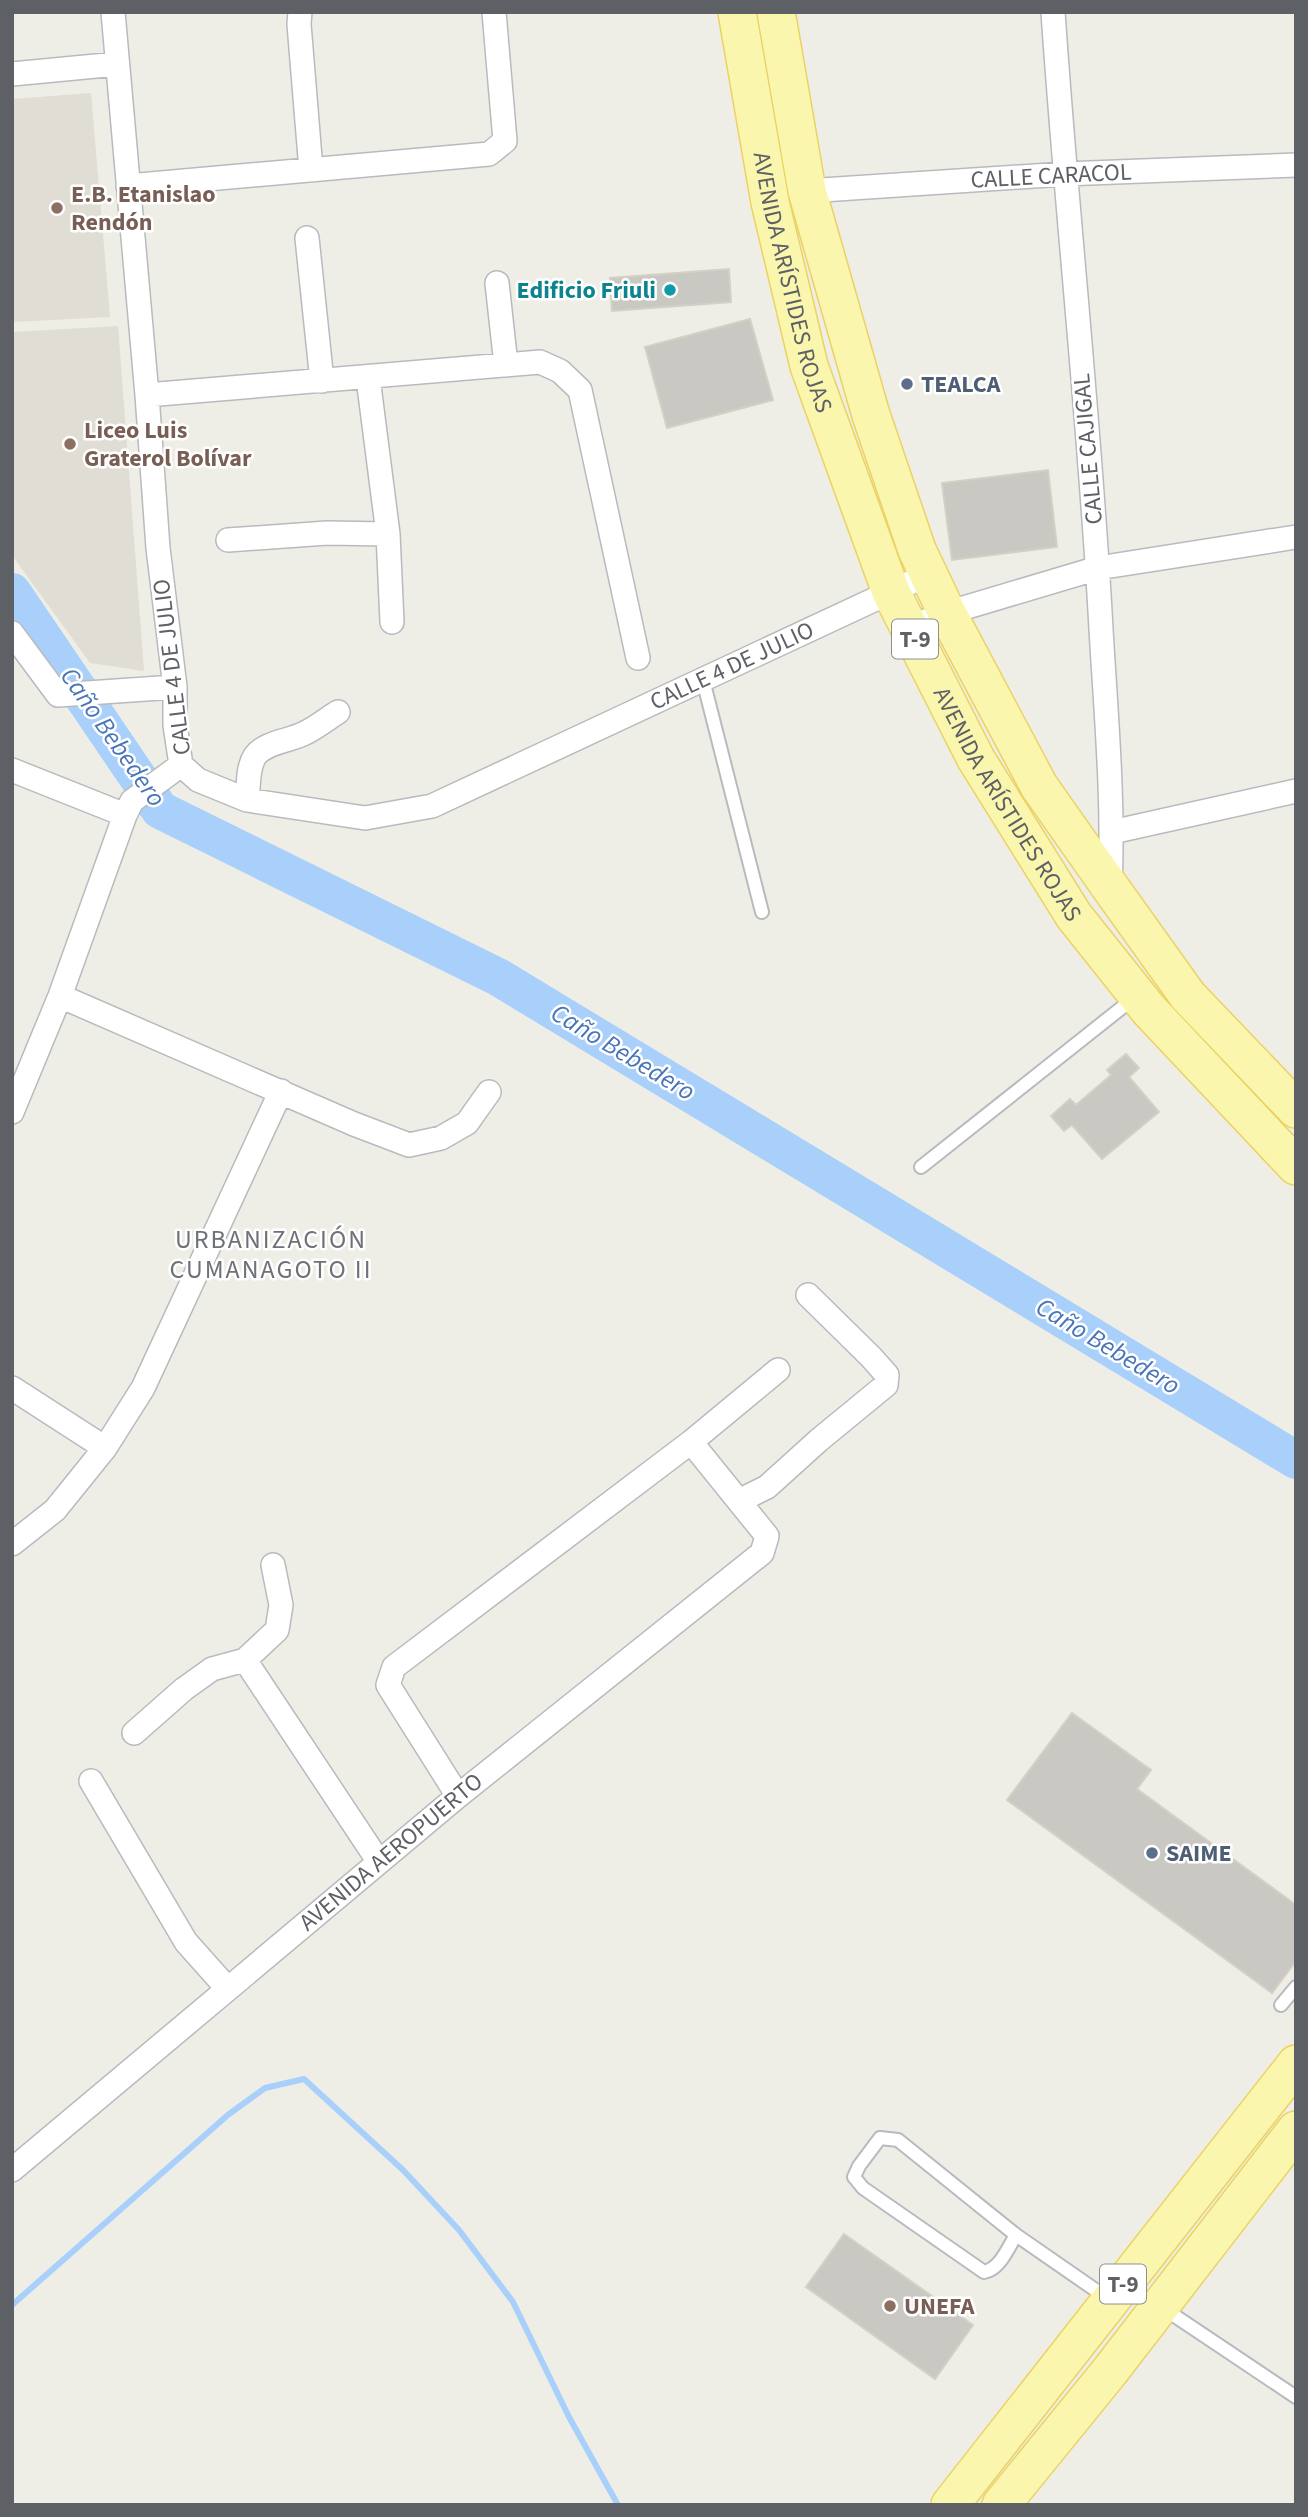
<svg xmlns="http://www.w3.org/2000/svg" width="1308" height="2517" viewBox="0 0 1308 2517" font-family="'Source Sans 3',sans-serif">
  <rect width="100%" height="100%" fill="#efeee6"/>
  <path fill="#dfddd4" d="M91,93l19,224 -98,5v-223z
    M118,326l26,345 -54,-8 -78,-108v-223z"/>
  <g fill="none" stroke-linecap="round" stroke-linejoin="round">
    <path stroke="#a9d0fb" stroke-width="6" d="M12,2305l217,-191 36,-26 39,-9 99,91 56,60 54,72 56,115 49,88"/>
    <path stroke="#a9d0fb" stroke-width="38" d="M12,592l148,218 338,167 798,483"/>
  </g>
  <path fill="#cac8c2" stroke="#d3d0c4" stroke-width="2" d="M729,269l2,33 -119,9 -2,-33z
    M750,319l23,81 -106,28 -22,-81z
    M1048,470l9,77 -105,13 -10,-77z
    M1126,1054l13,14 -10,9 30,35 -57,47 -30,-34 -8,6 -13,-15 19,-17 6,6 35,-30 -4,-5z
    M1072,1713l79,57 -14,19 159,116v56l-24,32 -265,-193z
    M844,2234l129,91 -38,54 -129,-92z"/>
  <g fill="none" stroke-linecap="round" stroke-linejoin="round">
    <defs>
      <path id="lane" d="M703,680l59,232
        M921,1167l213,-169
        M1281,2005l15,-18
        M1016,2235c-8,13 -16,34 -32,37l-121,-84 -9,-11 5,-11 21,-28 18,2 118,95 91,63
        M1163,2308l133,89"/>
      <path id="street" d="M113,12l34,383 11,153 17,139v38l6,40 17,15 49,20 118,18 67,-12 497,-232
        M300,12l-1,12 12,146
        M1053,12c14,206 37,411 48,617 5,86 13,172 9,258
        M12,74l105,-10
        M128,186l361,-32 16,-13 -11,-129
        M807,191l257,-17 232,-9
        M307,238l15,143
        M497,283l9,82
        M368,378l20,156 4,88
        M147,395l393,-33 20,9 20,19 58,268
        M228,540l99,-7 61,1
        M910,627l37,-14 151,-45 198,-31
        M12,633l46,62 117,-8
        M12,770l113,45
        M247,800c2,-14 0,-32 8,-44 10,-14 35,-15 50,-23 12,-6 22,-14 33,-21
        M1112,832l184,-41
        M60,996l294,128 55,21 32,-7 26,-15 22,-31
        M12,1112l48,-116 65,-181 7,-14 49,-36
        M12,1388l93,60
        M739,1501l28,-14 52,-47 67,-55 1,-10 -16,-18 -63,-62
        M12,1544l43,-34 50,-62 38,-60 138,-297
        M273,1565l8,40 -4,25 -32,30 134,202
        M134,1733l50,-44 28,-20 33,-9
        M91,1781l95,161 41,46
        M458,1796l-70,-111 6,-18 297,-225 87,-72
        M12,2170l446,-374 304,-243 5,-17 -76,-94"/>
      <g id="primary">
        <path id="s1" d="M737,12l33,190 39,164 82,226 85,167 98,157 75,94 147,156"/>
        <path d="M776,12l31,179 64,224 46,135 30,63 92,173 71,101 78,109 108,113"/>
        <path d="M950,2505l346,-441"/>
        <path d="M1001,2505l109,-134 186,-241"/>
      </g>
    </defs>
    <use href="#lane" stroke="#b8babf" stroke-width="16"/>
    <use href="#street" stroke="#b8babf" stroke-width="26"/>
    <use href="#primary" stroke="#ebd262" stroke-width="40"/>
    <use href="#lane" stroke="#fff" stroke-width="12"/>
    <use href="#street" stroke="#fff" stroke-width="23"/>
    <use href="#primary" stroke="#fbf6ae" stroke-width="37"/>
  </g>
  <g fill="#8d6e63" stroke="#fff" stroke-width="2.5">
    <circle cx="57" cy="208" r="7"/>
    <circle cx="70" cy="444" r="7"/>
    <circle cx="890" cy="2306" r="7"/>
  </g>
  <circle fill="#0f9aa8" stroke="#fff" stroke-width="2.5" cx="670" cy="290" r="7"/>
  <g fill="#5c6f8a" stroke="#fff" stroke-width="2.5">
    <circle cx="907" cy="384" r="7"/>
    <circle cx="1152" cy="1853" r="7"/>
  </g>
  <g text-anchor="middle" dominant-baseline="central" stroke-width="5" stroke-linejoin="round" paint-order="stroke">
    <g fill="#fff" stroke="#8e9093" stroke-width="2">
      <rect x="892" y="619.5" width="46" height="39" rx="5"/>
      <rect x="1100" y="2264.5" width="46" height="39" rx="5"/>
    </g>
    <g font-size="23" font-weight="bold" fill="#5d6065">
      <text x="915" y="639">T-9</text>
      <text x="1123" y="2284">T-9</text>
    </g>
    <g font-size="24" fill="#5d6065" stroke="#fff">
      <text transform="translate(1051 176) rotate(-3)">CALLE CARACOL</text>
      <text stroke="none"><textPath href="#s1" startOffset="276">AVENIDA ARÍSTIDES ROJAS</textPath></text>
      <text transform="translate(1088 449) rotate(-95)">CALLE CAJIGAL</text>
      <text transform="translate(732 666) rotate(-25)">CALLE 4 DE JULIO</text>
      <text transform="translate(172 667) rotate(-97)">CALLE 4 DE JULIO</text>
      <text stroke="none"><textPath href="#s1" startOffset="844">AVENIDA ARÍSTIDES ROJAS</textPath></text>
      <text transform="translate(391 1852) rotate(-40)">AVENIDA AEROPUERTO</text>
    </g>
    <g font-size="24" font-weight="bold" fill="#785e54" stroke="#fff" text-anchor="start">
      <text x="71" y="194">E.B. Etanislao<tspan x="71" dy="28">Rendón</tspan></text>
      <text x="84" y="430">Liceo Luis<tspan x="84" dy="28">Graterol Bolívar</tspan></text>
      <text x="904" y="2306">UNEFA</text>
    </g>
    <g font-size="24" font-weight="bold" fill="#0d838f" stroke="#fff" text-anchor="end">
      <text x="656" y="290">Edificio Friuli</text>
    </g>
    <g font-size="24" font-weight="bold" fill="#4e5e75" stroke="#fff" text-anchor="start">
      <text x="921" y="384">TEALCA</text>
      <text x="1166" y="1853">SAIME</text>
    </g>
    <g font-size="26" font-style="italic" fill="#4974b6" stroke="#fff">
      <text transform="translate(113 737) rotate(55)">Caño Bebedero</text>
      <text transform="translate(623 1052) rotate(31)">Caño Bebedero</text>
      <text transform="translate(1108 1346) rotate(31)">Caño Bebedero</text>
    </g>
    <g font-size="26" letter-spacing="2" fill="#6e7277" stroke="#fff">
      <text x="271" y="1239">URBANIZACIÓN<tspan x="271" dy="30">CUMANAGOTO II</tspan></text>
    </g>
  </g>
  <rect width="1308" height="2517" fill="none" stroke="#5d6065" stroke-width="28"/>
</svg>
